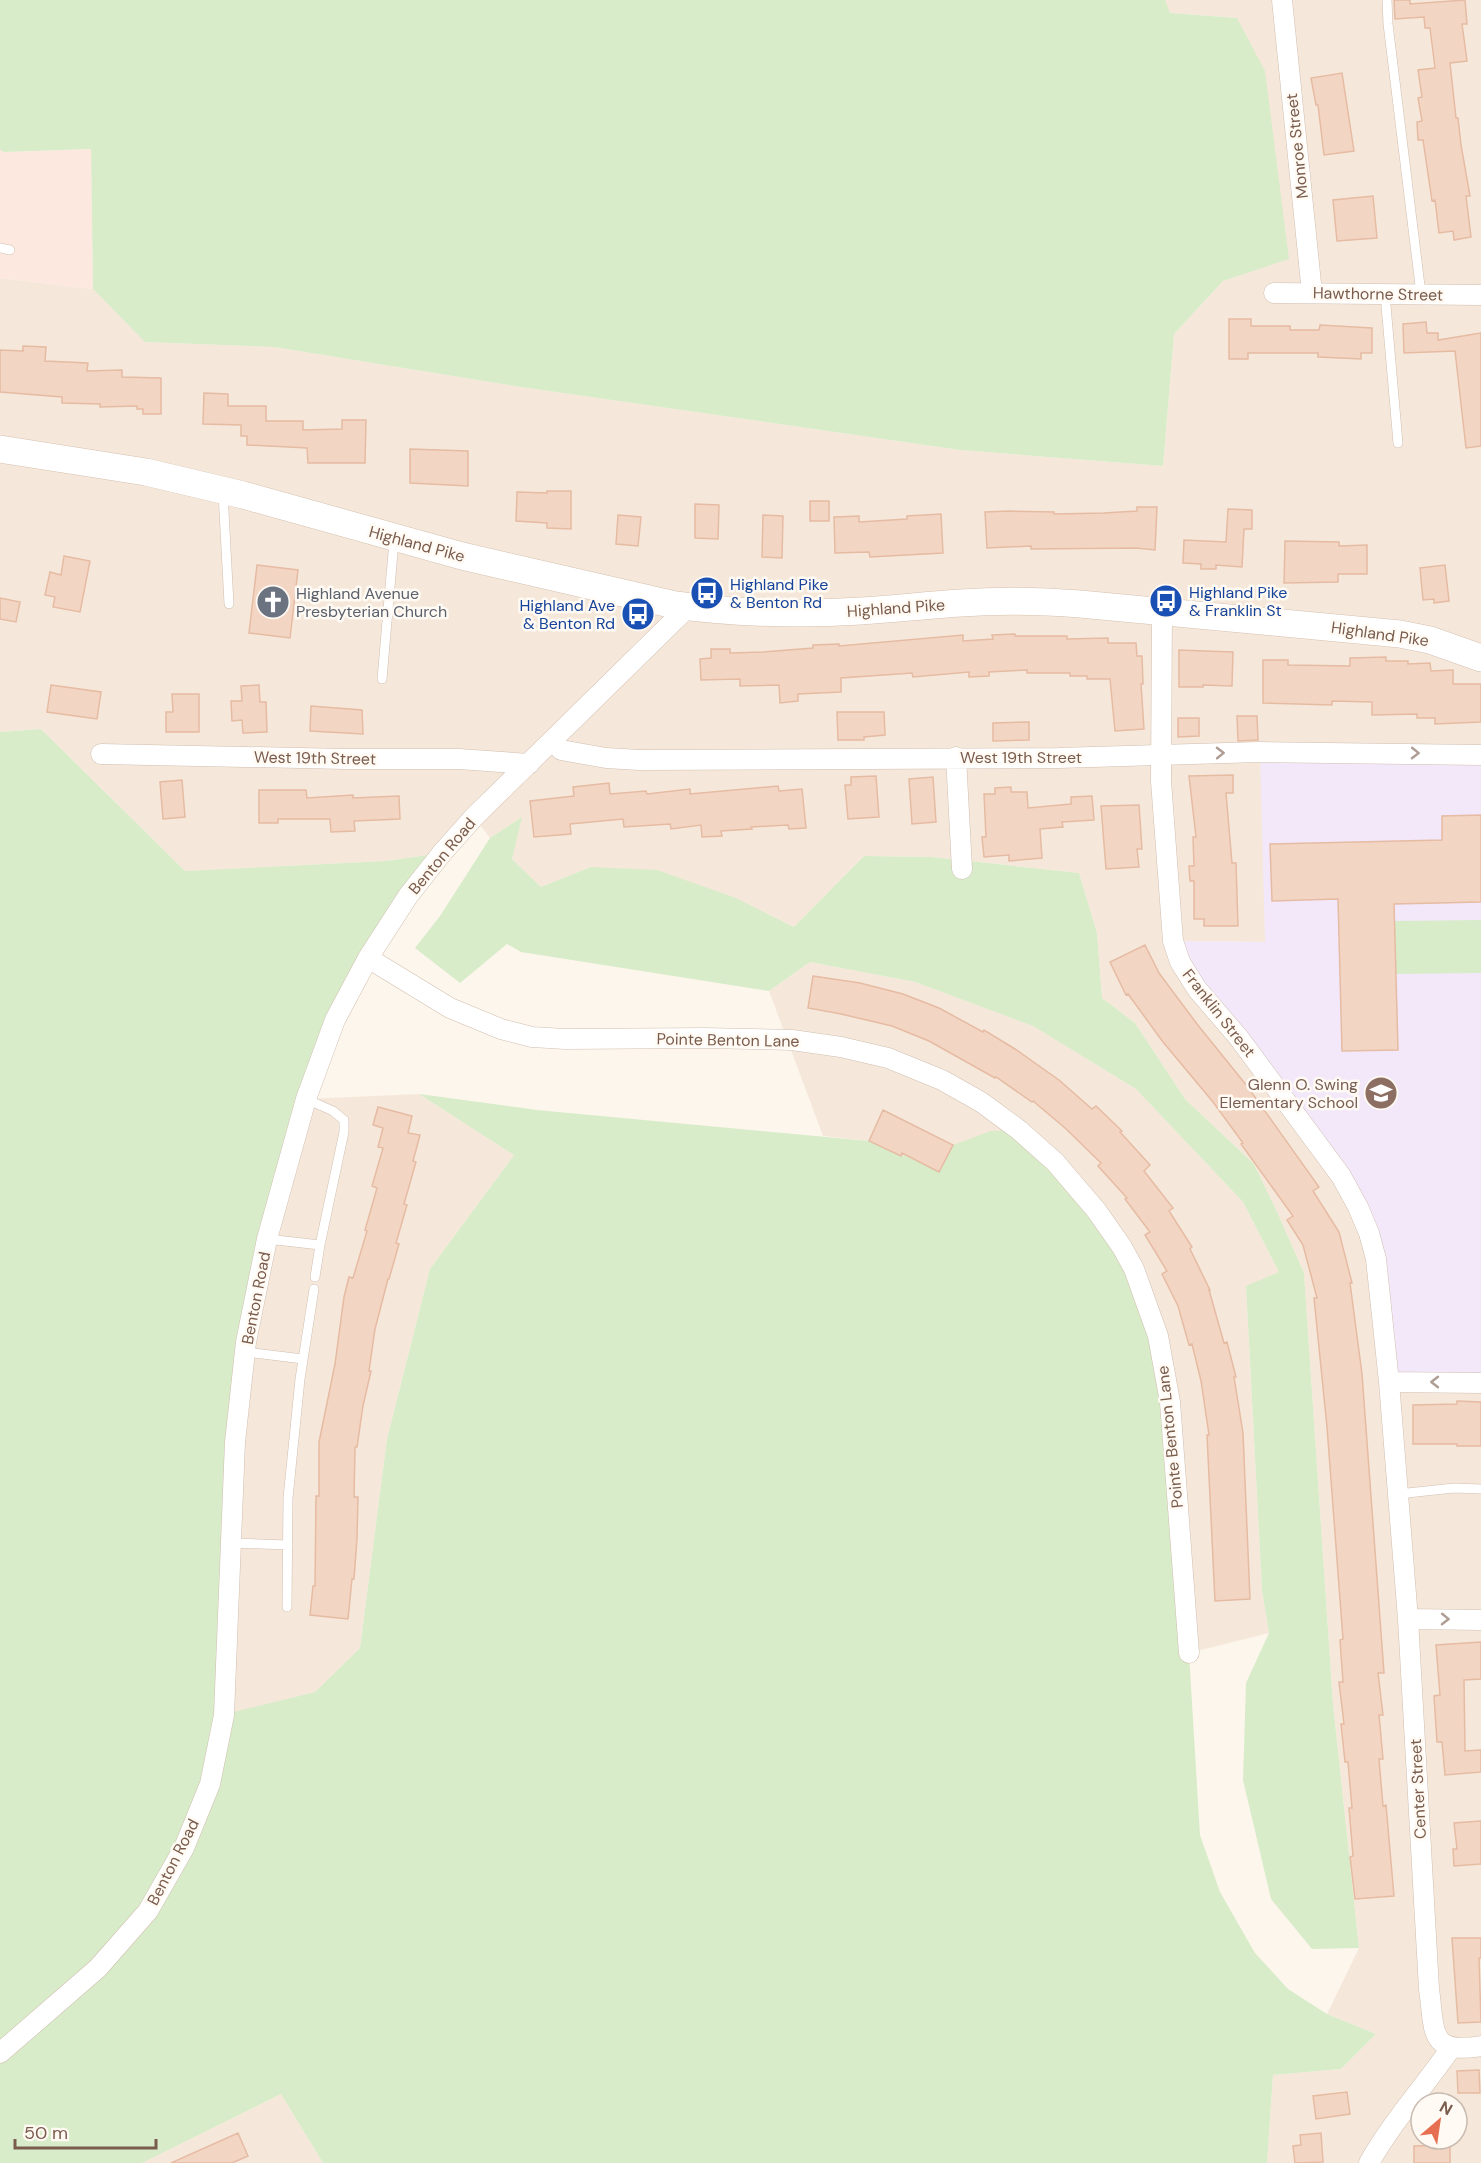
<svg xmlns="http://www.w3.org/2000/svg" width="1481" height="2163" viewBox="0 0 1481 2163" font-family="'DM Sans',sans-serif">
  <rect width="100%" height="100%" fill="#fdf6ec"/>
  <path fill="#f5e8da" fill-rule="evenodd" d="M1165,0h316v755l-216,187 -92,-1 308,442v780h-214l6,-88 68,-6 35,-35 -49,-20 32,-66 -26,-244 -29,-431 -26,-59 -24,-50 -69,-65 -50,-76 -33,-25 -5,-65 -18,-60 -147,-16 -68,-1 -70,71 -58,-29 -145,-31 -50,20 -29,-28 9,-41 -31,20 -16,-21 -32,36 -56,8 -201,10 -144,-142 -41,3v-454l93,11 53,53 128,5 240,39 446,64 203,16 11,-132 49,-53 65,-22 -51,-241 -68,-5zM1421,2103h36v36h-36z
    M810,962l105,20 118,44 103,63 107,113 36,70 -33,15 16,304 7,42 -80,20 -250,-481 -70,-31 -46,-5 -54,-145z
    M419,1094l95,61 -84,114 -43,170 -27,209 -45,44 -91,23 22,-373 60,-243z
    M281,2094l42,69h-181z"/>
  <path fill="#fde8e0" d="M91,149l2,140 -93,-11v-128l4,2z"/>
  <path fill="#f3e8fa" d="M1260,752l221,3v628l-92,-1 -20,-149 -196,-292 92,1z"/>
  <path fill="#d8ecc9" d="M0,0h1165l5,13 67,5 28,53 24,188 -66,22 -49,53 -11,132 -203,-16 -446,-64 -240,-39 -129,-5 -52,-53 -2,-140 -87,3 -4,-2z
    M41,729l144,142 201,-10 56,-8 -107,167 -89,322 -21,372 90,-22 45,-44 27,-209 43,-170 84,-114 -95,-61 118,16 332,31 32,15 7,-1 31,16 14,-26 38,-14 28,-1 77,80 62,126 31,317 11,182 20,57 35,61 33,36 39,25 49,20 -35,35 -68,6 -6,88h-944l-42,-69 -139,69h-142v-1431z
    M522,817l-10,42 29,28 50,-20 66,3 79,28 58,29 70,-71 68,1 147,16 18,60 5,65 33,25 50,76 69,65 24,50 26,59 29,431 26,244 -47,1 -41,-50 -28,-119 3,-97 23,-50 -7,-42 -16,-305 33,-14 -36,-70 -107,-113 -103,-63 -118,-44 -105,-20 -41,29 -248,-39 -14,-8 -47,39 -45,-35 25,-32 50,-78z
    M1481,920v53l-85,1 -2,-53z"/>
  <path fill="#f3d5c3" stroke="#e6bba3" stroke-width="1.5" d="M1394,0h16v4l55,-4 2,24h-5l5,37 -17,2 6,55h2l3,27 9,51h-4l5,41 -17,3 -1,-9 -14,2 -4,-33 -3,1 -9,-61h-5l-1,-18 5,-1 -4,-23 4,-1 -4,-27 17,-2 -5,-40h-5l-1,-11 -29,2z
    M1342,73l12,78 -30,4 -6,-50h-2l-5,-27z
    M1373,196l4,42 -40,3 -4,-41z
    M1229,319h22v7h39v4h29l1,-5 52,3v25h-11v6l-43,-2v-4h-70v6h-19z
    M1426,322l1,11h11v7l43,-7v113l-15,2 -11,-97 -51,2 -1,-29z
    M23,346l23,1 -1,14 43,2 -1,8 35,-1v7l39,1v36h-18v-5h-6v-3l-37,1v-3l-38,-1v-6l-62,-5v-42l23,1z
    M204,393l24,1v12h38v15h37v9l39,-1v-9h24l-1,43h-57l-1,-15 -60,-3v-9h-6v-11l-38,-1z
    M410,449l58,2v35l-58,-3z
    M547,491h24v38l-24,-1v-5l-31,-2 1,-29 30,1z
    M810,501h19v20h-19z
    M695,504l24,1 -1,34 -23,-1z
    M1137,507h20l-2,43 -19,-2 -105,1v-3l-44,2 -2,-36 23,-1 46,1v2l50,-1 33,-2z
    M1228,509l24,1v19h-8l-2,38 -26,-2v4h-15v-5l-18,-1 1,-23 42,2z
    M941,514l2,39 -73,4 -1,-5 -34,1 -1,-36 25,-1v6l48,-3v-3z
    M618,515l23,2 -3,29 -22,-2z
    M763,515l20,1 -1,42 -20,-1z
    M1285,541l54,1v4l28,-1v29h-29v8l-54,1z
    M64,556l26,5 -10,51 -27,-5 2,-10 -10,-2 5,-23 11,3z
    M257,565l41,5 -8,68 -41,-5z
    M1445,565l4,36 -15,2v-4l-11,1 -3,-32z
    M0,598l20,4 -4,20 -16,-3z
    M1015,634v2h52v3l41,-1v5h28l1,13h5l1,28h-2l3,45 -29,2 -5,-52h-23v-3h-17v-3h-43v-3l-38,2v4l-20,1v-5l-56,5 -1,-4 -71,5v14l-43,2v7l-18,2 -1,-18 -39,1v-7l-39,1 -1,-21 11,-1v-9h19v4l33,-1 50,-4v-3l26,-1v2l124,-11v6l30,-2 -1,-4z
    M1179,650l54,2 -1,34 -29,-1v2h-24z
    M1386,657v4h22v3l22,-1 1,8 22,-1v14h28v38l-46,2v-6h-18v-4l-45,1v-13l-40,-1v4l-69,-2v-43h25v5l62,1v-8z
    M51,685l50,7 -4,27 -50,-7z
    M259,685l1,17h6l1,30 -24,1 -1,-13 -10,1 -1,-20h11l-1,-15z
    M172,694h27v38h-33v-20h7z
    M311,706l51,4 1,24 -53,-3z
    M837,712h47l1,23 -21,2v3h-26z
    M1237,716h20l1,24 -20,1z
    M1178,718h21v18l-21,1z
    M1029,722v18l-36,1v-18z
    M1233,775v18h-7l6,70h4l2,63h-34v-7h-10v-38h-4l-1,-15h5l-1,-29h3l-7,-61z
    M876,776l3,41 -31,2 -3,-34h6v-8z
    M933,777l3,45 -24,2 -3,-45z
    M182,780l3,37 -22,2 -3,-37z
    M609,783l1,11 36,-3 1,3 43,-5v5l88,-8 1,5 23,-2 4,39 -17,1 -1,-4 -37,2 1,2 -31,2 1,5 -20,1 -1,-12 -30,4 -1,-5 -46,3 -1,-8 -53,5 1,10 -37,3 -4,-36 44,-5 -1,-9z
    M1011,787v5h16l1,16 43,-4v-7l21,-1 2,24 -32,2 1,5 -23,2 2,29 -33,3v-6l-25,2 -2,-20h4l-2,-43h11v-6z
    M259,790h47l1,8 46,-3v3l46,-2 1,23 -46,2 1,10 -24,1 -1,-13h-52v4h-19z
    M1139,805l3,44h-5l2,18 -33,2 -5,-63z
    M1481,815v87l-87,2 4,146 -56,1 -4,-152 -66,2 -2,-57 172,-4v-24z
    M1145,945l14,28 38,51 50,62 72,101 -6,4 26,41 13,51h-2l12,91 22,299h-6l5,42h-4l4,44h-4l4,47 3,-1 8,91 -39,3 -5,-42 3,-1 -4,-48h3l-4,-46h-3l-4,-38h3l-5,-42h4l-3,-42 3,-1 -16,-212 -13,-129h3l-14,-53 -16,-25 6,-4 -52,-72 2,-1 -30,-41 -50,-60 -35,-48 -2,1 -16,-33z
    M813,976l47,7 43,11 36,14 44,24 1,-2 31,19 44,31 33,29 4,-3 26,25 -2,1 30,33 -6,6 29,37 -4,3 23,36 -2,2 20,41h-1l15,53 3,-1 9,35h-2l9,56 7,166 -35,2 -8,-166h2l-8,-54 -9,-37 -3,1 -11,-39 -16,-32 5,-3 -22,-36 5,-3 -25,-33 2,-1 -29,-32 3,-3 -36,-35 -32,-27 -1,1 -36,-25 -1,1 -66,-37 -37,-15 -51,-12 -33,-6z
    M378,1107l34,9 -4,17 12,2 -7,26 3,1 -12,42 3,1 -11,38 3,1 -10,35h-1l-13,50 -6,42h2l-8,35 -6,41h-2l-1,50h4l-1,41 -3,41h-2l-4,40 -38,-4 3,-29h2l1,-90h3v-54l16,-78 9,-67 5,-20 4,1 14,-47 -2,-1 12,-42 -5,-2 11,-38 -5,-1 5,-19 -10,-3z
    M883,1110l70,35 -14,27 -37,-19 -1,3 -32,-15z
    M1457,1401l24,1v44h-24v-2h-44v-39l44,-1z
    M1481,1642v37l-17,1 1,71 16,-1v22l-36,3 -3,-33h-5l-3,-46 6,-1 -4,-50z
    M1481,1821v43l-27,2 -1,-17h4l-3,-26z
    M1452,1938h29v20h-2l2,64 -23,1z
    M1479,2070l1,23h-22l-1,-22z
    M1347,2092l3,22 -34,5 -3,-23z
    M238,2133l10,23 -16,7h-61z
    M1321,2133l2,29 -28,1 -2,-17 8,-1 -1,-10z
    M1450,2145v18h-36v-17z"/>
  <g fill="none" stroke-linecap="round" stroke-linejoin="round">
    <defs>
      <path id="lane" d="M1387,0l1,24 33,270
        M0,248l10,2
        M1385,294l13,149
        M223,493l6,111
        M382,679l12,-138
        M306,1099l27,12 11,9v12l-24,113 -5,32
        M267,1239l53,6
        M245,1352l58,7
        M1398,1494l56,-6 27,1
        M231,1543l57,2
        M287,1607l1,-109 12,-119 14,-90"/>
      <path id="street" d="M1282,0l30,293
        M1274,293l207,2
        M1162,611l-1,170 12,160 7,21 17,27 42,49 102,138 17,31 11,26 7,26 13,123 19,237 21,370c6,42 -1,66 52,57
        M561,750l45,8 33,2 419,-2 202,-6 221,3
        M101,754l245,5h113l70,5
        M956,757l6,112
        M368,958l82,50 51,21 31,8 33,2 140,-1 87,2 49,7 47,11 54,22 39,22 38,28 36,32 41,48 26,37 12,22 24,67 12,66 19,251
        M1389,1382l92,1
        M1408,1619l73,1
        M0,2053l98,-85 50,-57 36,-63 26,-64 14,-69 11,-273 11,-100 21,-103 39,-140 29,-79 33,-62 40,-62 34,-43 32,-36 214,-210
        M1369,2163c23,-41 55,-76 82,-115"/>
      <path id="secondary" d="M0,449l146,23 97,23 219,61 213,49c61,8 125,10 186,6 34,-2 67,-6 100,-8 40,-3 79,-2 119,1l320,30 30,6 51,18"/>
    </defs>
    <use href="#lane" stroke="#d1beb0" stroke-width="10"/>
    <use href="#street" stroke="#d1beb0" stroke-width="21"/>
    <use href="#secondary" stroke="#d6c0b0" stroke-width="28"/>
    <use href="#lane" stroke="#fff" stroke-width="9"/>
    <use href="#street" stroke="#fff" stroke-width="20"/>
    <use href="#secondary" stroke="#fff" stroke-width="27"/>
  </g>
  <defs><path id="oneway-chevron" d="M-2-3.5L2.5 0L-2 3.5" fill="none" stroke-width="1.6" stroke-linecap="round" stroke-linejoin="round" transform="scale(1.5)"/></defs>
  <g stroke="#af9d94">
    <use href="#oneway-chevron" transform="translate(1220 753) rotate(-1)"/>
    <use href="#oneway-chevron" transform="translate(1415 753) rotate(1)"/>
    <use href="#oneway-chevron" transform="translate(1435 1382) rotate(-180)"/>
    <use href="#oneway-chevron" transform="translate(1445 1619) rotate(1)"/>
  </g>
  <defs>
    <symbol id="bus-disc" viewBox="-11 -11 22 22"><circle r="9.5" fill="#1a4fb4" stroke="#fffaf3"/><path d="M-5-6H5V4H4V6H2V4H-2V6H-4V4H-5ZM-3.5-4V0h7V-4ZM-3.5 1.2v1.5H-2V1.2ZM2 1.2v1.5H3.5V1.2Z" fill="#fff"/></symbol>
    <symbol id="church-disc" viewBox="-11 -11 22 22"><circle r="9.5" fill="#6b7280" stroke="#fffaf3"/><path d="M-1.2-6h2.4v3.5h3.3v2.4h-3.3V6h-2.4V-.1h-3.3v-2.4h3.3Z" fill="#fff"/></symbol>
    <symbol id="school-disc" viewBox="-11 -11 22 22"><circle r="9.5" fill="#8d6e63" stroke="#fffaf3"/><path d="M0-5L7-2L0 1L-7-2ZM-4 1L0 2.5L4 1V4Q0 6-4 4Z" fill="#fff"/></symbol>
  </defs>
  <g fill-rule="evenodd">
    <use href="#bus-disc" x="688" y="574" width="38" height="38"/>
    <use href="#bus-disc" x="1147" y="582" width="38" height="38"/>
    <use href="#church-disc" x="254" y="583" width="38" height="38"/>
    <use href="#bus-disc" x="619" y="595" width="38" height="38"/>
    <use href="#school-disc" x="1362" y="1074" width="38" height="38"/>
  </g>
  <g text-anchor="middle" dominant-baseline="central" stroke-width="5" stroke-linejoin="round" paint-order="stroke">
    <g font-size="16" fill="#7a5c4d" stroke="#fffaf3">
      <text transform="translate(1297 146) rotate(-96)">Monroe Street</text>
      <text transform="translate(1378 294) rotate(1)">Hawthorne Street</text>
      <text transform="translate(417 544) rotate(15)">Highland Pike</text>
      <text transform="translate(896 608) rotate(-4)">Highland Pike</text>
      <text transform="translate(1380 634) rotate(8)">Highland Pike</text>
      <text x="1021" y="757">West 19th Street</text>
      <text transform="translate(315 758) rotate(1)">West 19th Street</text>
      <text transform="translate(442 856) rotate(-50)">Benton Road</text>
      <text transform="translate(1219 1013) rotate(52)">Franklin Street</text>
      <text transform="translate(728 1040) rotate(1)">Pointe Benton Lane</text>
      <text transform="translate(256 1298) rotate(-79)">Benton Road</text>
      <text transform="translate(1170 1437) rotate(-96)">Pointe Benton Lane</text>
      <text transform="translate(1418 1789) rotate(-93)">Center Street</text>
      <text transform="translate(173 1862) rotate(-63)">Benton Road</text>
    </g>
    <g font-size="16" fill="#164399" stroke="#fffaf3" text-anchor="start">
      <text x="730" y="584">Highland Pike<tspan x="730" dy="18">&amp; Benton Rd</tspan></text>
      <text x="1189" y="592">Highland Pike<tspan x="1189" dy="18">&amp; Franklin St</tspan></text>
      <text x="615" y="605" text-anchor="end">Highland Ave<tspan x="615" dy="18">&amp; Benton Rd</tspan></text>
    </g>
    <g font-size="16" fill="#5b616d" stroke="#fffaf3" text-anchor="start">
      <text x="296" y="593">Highland Avenue<tspan x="296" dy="18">Presbyterian Church</tspan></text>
    </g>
    <g font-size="16" fill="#785e54" stroke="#fffaf3" text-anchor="end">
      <text x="1358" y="1084">Glenn O. Swing<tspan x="1358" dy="18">Elementary School</tspan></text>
    </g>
  </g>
  <g transform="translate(1439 2121) rotate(29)"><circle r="28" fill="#fffaf3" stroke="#cabbb1" stroke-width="1.5"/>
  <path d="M0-4.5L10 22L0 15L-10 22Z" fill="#e76f51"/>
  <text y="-9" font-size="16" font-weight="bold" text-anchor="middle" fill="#7a5c4d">N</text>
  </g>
  <path d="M15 2139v9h141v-9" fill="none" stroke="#7a5c4d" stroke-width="3"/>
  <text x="24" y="2139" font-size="18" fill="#7a5c4d" stroke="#fffaf3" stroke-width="4.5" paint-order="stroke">50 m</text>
</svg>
